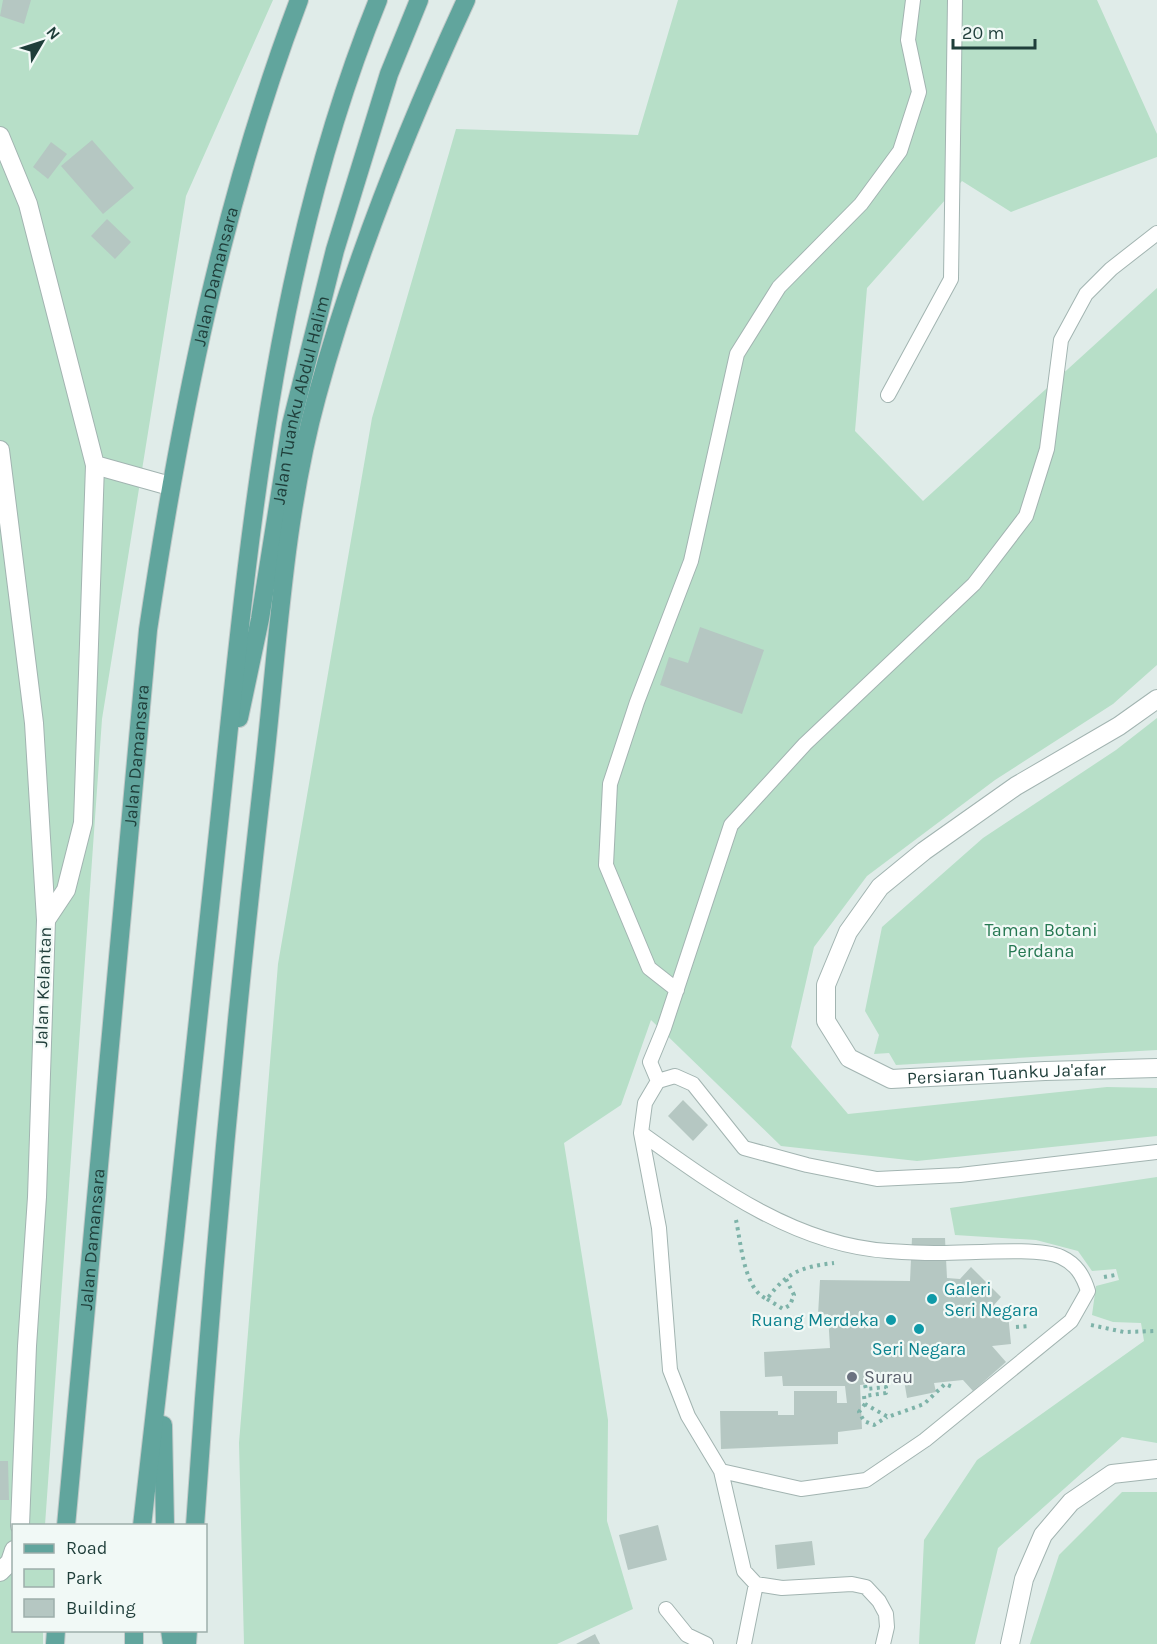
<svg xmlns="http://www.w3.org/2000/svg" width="1157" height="1644" viewBox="0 0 1157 1644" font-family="Karla,sans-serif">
  <rect width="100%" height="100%" fill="#e0ece9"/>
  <path fill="#b7dfc8" d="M0,0h273l-87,196 -84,523 -57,806 -31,1v104l29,1v13h-43z
    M678,0h419l60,134v23l-146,55 -49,-31 -95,107 -12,143 68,70 234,-213v377l-44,39 -118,76 -128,96 -53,71 -23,100 57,67 259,-27 50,1v48l-240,25 -136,-15 -130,-126 -30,85 -57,38 44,277 -1,101 26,88 -76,35h-313l-5,-201 39,-479 94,-546 84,-289 182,6z
    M1157,718v332l-261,15 -7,-12 -15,1 5,-19 -14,-24 17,-84 101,-89 133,-88z
    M1157,1177v266l-35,-6 -124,111 -23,96h-56l5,-104 53,-80 167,-119 -3,-18 -28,-1 -21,-7 4,-29 23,-6 -3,-11 -24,2 -14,-20 -42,-11 -81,-5 -5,-27z
    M1122,1492h35v152h-127l29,-89z"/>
  <path fill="#b5c7c2" d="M3,0h28l-7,24 -24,-8z
    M92,140l42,48 -31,26 -42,-48z
    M51,142l16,12 -19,25 -15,-12z
    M107,219l24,23 -16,17 -24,-23z
    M700,627l64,23 -22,64 -82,-29 9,-28 19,6z
    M683,1100l25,25 -15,16 -25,-25z
    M912,1238h33l2,40 13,1 11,-12 30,30 -14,16 21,1 3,30 -19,2 14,16 -33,29 -10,-11 -29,3 2,9 -29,6 -3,-18 -44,5 2,44 -24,3v12l-117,5 -1,-38h58v4h16v-24h43v12h10l-2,-17h-62l-1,-10 -17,1 -1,-25 66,-4 -2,-34 -10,1 2,-35 90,1z
    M0,1461h8l1,39h-9z
    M658,1525l9,35 -39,10 -9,-35z
    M812,1541l3,24 -38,4 -2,-24z
    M595,1634l5,10h-24z"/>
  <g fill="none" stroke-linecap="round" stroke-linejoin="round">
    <defs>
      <path id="lane" d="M888,395l63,-116 4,-279
        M677,990l-28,-22 -43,-103 4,-81 27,-82 54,-141 46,-207 42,-67 82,-83 39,-53 19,-59 -11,-52 5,-40
        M658,1081l-8,-19 14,-34 67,-203 74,-81 169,-160 52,-68 21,-67 14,-109 25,-46 25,-25 46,-36
        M641,1133c74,53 154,112 247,118 15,1 31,2 46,2 28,1 104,-7 127,4 15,7 22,18 27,34l-17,30 -146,119 -59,40 -65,9 -80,-18 -33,-55 -18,-46 -11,-142 -18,-95 4,-30 13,-22 17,-5 18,8 51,64 63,17 70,14 83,-4 197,-23
        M721,1471l23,100 12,13 26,4 70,-4 14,3 13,14 7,13 1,13 -4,17
        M666,1609l21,26 19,9
        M744,1644l12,-60"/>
      <g id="street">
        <path d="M0,136l28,68 67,261 75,21"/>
        <path d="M0,450l34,273 12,197 -9,277 -10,149 -7,180"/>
        <path id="s1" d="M1157,699l-38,27 -103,60 -92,65 -44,36 -32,45 -22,53v36l23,37 42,21 154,-8 112,-3"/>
        <path d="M46,920l20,-30 17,-67 12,-358"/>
        <path d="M0,1572l10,-10 4,-12"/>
        <path d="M1010,1644l14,-65 19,-44 28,-33 41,-28 45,-5"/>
      </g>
      <g id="primary">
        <path id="s2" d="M239,718l21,-99 31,-194 44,-175 54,-176 30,-74"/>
        <path d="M163,1425l2,101"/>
        <path id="s3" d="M66,1526l82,-896c32,-214 74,-427 151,-630"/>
        <path d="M142,1526c28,-237 53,-475 78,-712 29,-275 53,-556 158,-814"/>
        <path d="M195,1526c17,-254 40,-506 69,-758 14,-124 20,-252 53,-372 37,-137 90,-268 149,-396"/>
        <path d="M134,1630v14"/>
        <path d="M170,1630l2,14"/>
        <path d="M55,1644l1,-14"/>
        <path d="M187,1644l1,-14"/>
      </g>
    </defs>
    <use href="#lane" stroke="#a2b4b1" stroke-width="16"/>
    <use href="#street" stroke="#a2b4b1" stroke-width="20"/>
    <use href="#primary" stroke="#c0c9c8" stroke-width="20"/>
    <path stroke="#7eb3a9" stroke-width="4" stroke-dasharray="3 4.5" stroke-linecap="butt" d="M736,1220c5,23 8,70 31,79 20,-27 34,-32 67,-36
      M1104,1277l11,-2
      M767,1299l16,10 7,-4 4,-10 -8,-16
      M1091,1325l33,7 33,-1
      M1016,1327l14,-1
      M865,1385l1,4 20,-2v6l-22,3 1,8 23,13 36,-13 21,-20 10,4
      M865,1404l-6,8 5,9 10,4 13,-8"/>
    <use href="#lane" stroke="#fff" stroke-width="14"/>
    <use href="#street" stroke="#fff" stroke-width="18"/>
    <use href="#primary" stroke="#61a59d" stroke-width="18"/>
  </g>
  <g fill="#0f9aa8" stroke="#f1f9f6" stroke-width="2">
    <circle cx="932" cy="1299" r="6"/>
    <circle cx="891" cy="1320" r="6"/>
    <circle cx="919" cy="1329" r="6"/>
  </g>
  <circle fill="#6b7280" stroke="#f1f9f6" stroke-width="2" cx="852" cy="1377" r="6"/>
  <g text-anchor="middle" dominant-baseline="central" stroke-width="4.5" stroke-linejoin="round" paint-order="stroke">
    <g font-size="18" fill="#1f3e3a" stroke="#f1f9f6">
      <text stroke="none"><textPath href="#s3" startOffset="1260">Jalan Damansara</textPath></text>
      <text stroke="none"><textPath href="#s2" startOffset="324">Jalan Tuanku Abdul Halim</textPath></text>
      <text stroke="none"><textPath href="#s3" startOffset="774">Jalan Damansara</textPath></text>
      <text transform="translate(43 987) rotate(-88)">Jalan Kelantan</text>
      <text stroke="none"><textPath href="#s1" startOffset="690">Persiaran Tuanku Ja'afar</textPath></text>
      <text stroke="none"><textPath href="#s3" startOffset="288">Jalan Damansara</textPath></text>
    </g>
    <g font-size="18" fill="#267852" stroke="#f1f9f6">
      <text x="1041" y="930">Taman Botani<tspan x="1041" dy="21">Perdana</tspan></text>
    </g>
    <g font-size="18" fill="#0d838f" stroke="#f1f9f6" text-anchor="start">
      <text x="944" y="1289">Galeri<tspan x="944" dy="21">Seri Negara</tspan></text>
      <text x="879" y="1320" text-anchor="end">Ruang Merdeka</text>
      <text x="919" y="1349" text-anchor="middle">Seri Negara</text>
    </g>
    <g font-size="18" fill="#5b616d" stroke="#f1f9f6" text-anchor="start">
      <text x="864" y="1377">Surau</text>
    </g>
  </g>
  <rect x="12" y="1524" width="195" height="108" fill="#f1f9f6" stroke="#9daeab" stroke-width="1.5"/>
  <rect x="24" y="1544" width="30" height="9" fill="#61a59d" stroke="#9daeab" stroke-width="1.5"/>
  <text x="66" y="1554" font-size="18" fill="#1f3e3a">Road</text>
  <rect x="24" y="1569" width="30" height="18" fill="#b7dfc8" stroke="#9daeab" stroke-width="1.5"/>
  <text x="66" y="1584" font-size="18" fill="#1f3e3a">Park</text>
  <rect x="24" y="1599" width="30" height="18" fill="#b5c7c2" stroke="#9daeab" stroke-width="1.5"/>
  <text x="66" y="1614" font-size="18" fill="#1f3e3a">Building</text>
  <g transform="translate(42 42) rotate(51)" stroke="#f1f9f6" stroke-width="4.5" paint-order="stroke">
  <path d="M0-4.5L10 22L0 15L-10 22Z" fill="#1f3e3a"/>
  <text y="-9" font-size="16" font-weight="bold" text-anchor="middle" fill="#1f3e3a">N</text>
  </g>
  <path d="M953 39v9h82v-9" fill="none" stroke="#1f3e3a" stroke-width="3"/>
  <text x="962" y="39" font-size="18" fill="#1f3e3a" stroke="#f1f9f6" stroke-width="4.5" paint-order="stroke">20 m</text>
</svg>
